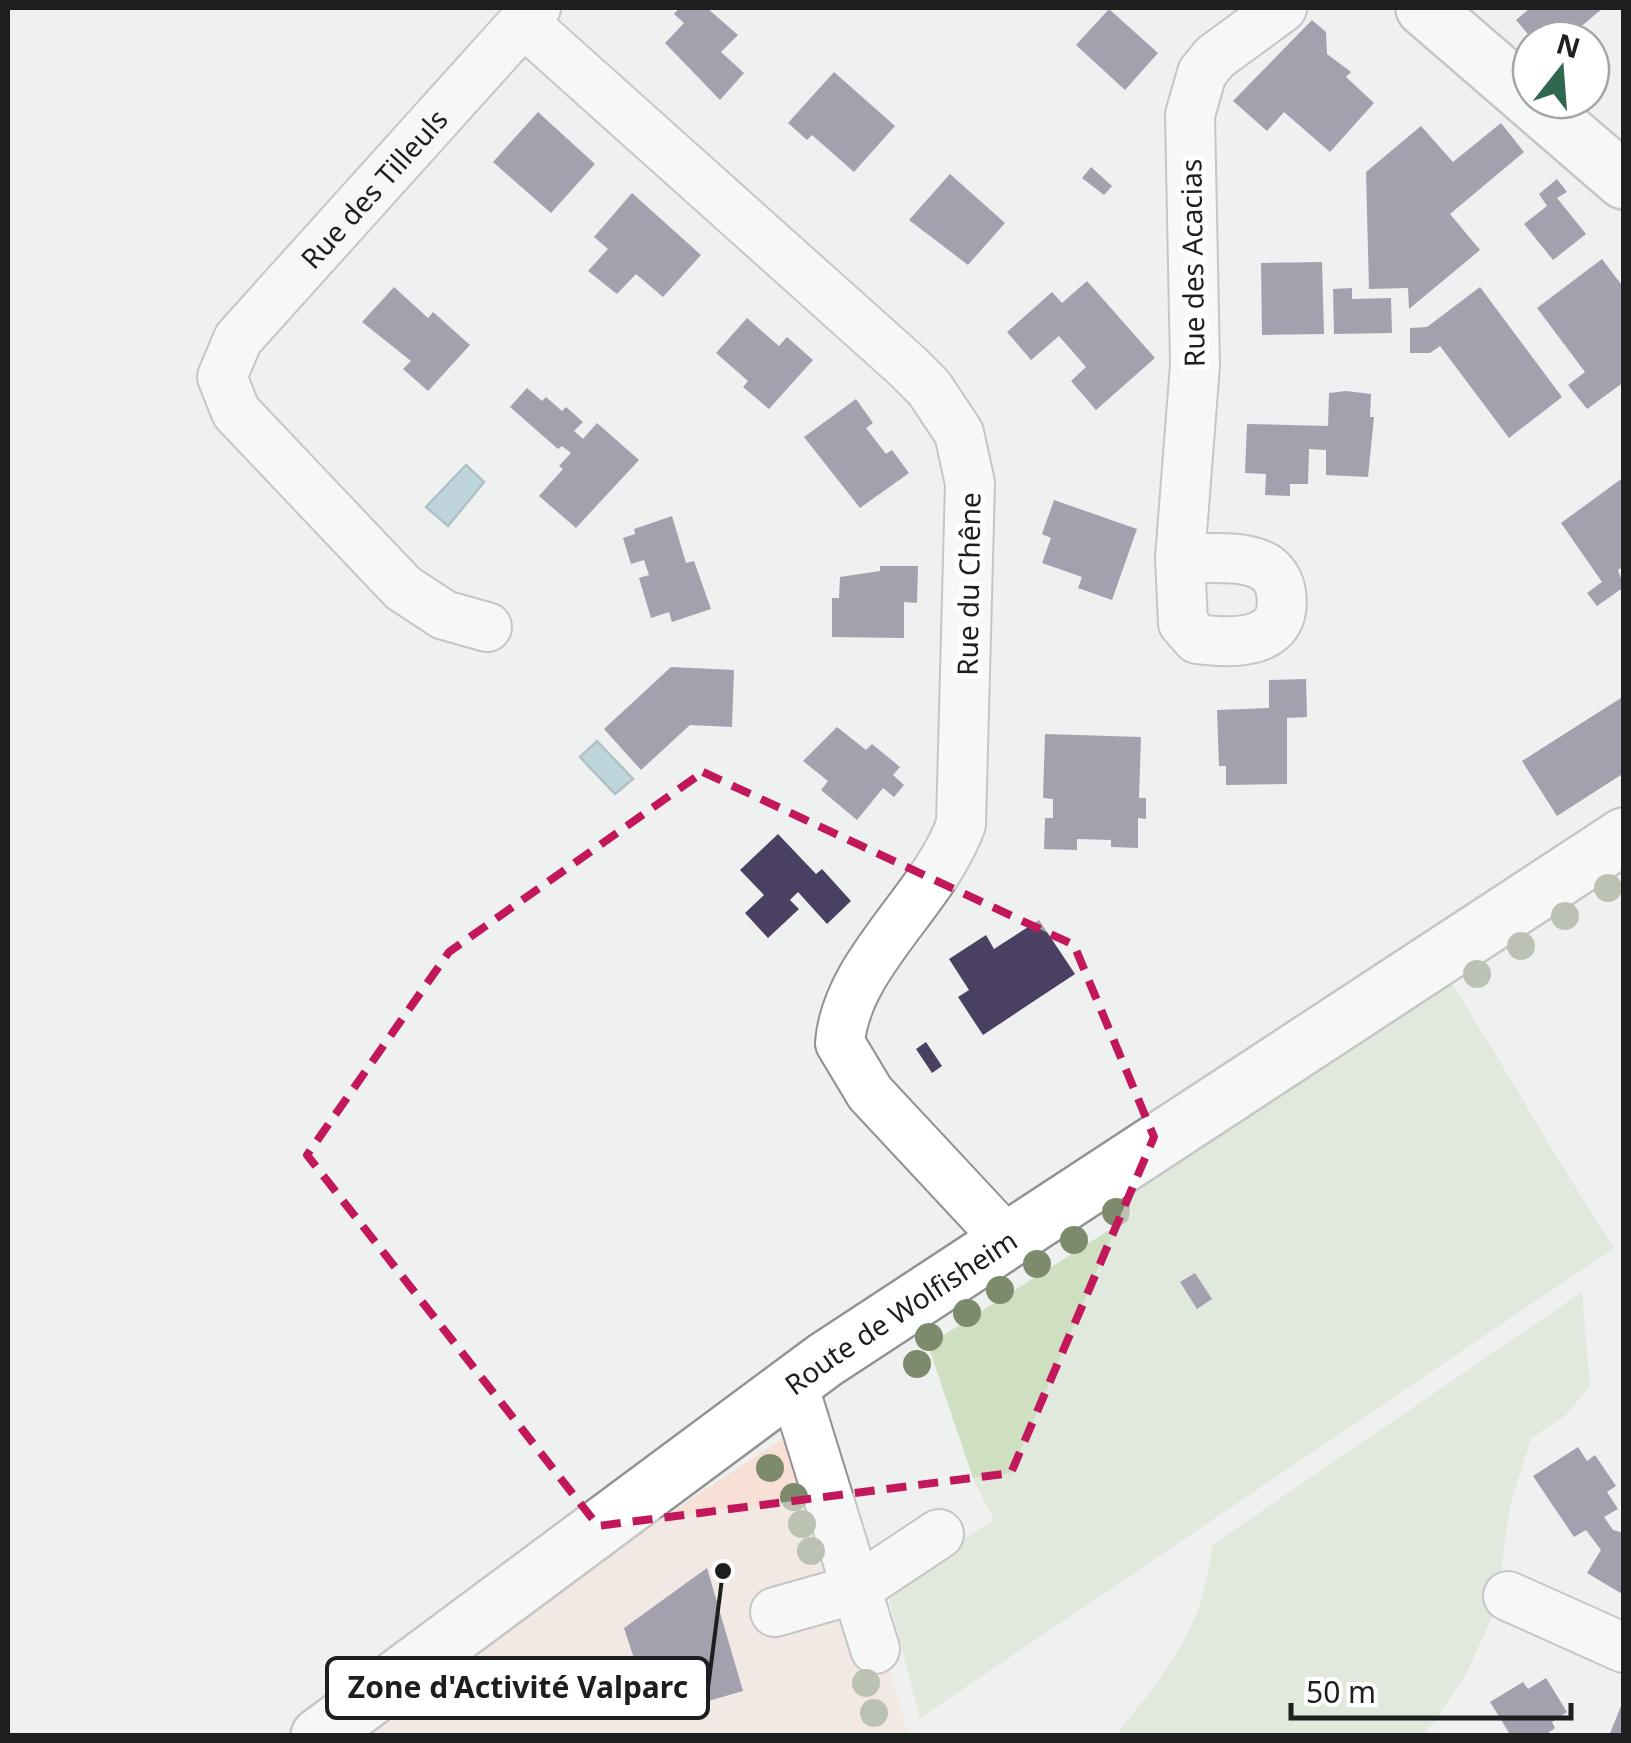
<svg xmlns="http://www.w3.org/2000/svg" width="1631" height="1743" viewBox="0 0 1631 1743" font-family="'Noto Sans',sans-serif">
  <rect width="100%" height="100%" fill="#eff0f0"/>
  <path fill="#f8e0d6" d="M818,1415l90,320h-573z"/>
  <path fill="#cfe0c2" d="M1447,976c58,90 108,182 167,272l-694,470 -34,-130 108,-68 -20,-39 -46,-136 205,-130 -16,-25z
    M1582,1292l8,94 -25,30 -34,22 -21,67 -14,103 -30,66 -41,61 -310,1c51,-63 89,-107 97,-191z"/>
  <path fill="#84b6c2" stroke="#658891" stroke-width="2.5" d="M466,465l18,17 -36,44 -22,-19z
    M597,741l36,38 -18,15 -35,-37z"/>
  <path fill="#4a4061" d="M679,8h28l31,27 -17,17 23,21 -24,27 -55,-57 19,-20 -10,-9z
    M1530,8h73l-38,32h-32l-17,-20z
    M1109,9l49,44 -33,37 -49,-45z
    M1312,20l14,12 1,22 24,18 -5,5 28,26 -44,49 -46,-40 -17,19 -34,-30z
    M834,72l61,54 -41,46 -42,-37 -5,5 -19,-17z
    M538,112l57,52 -44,49 -58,-51z
    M1501,123l23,29 -74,62 30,36 -71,59 -1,-21 -39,1 -3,-117 55,-46 32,36z
    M1091,167l21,19 -8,9 -22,-17z
    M950,174l55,49 -37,42 -59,-45z
    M1557,179l10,13 -10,6 29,36 -33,26 -29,-36 23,-18 -8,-12z
    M632,193l69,62 -38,42 -27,-23 -19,20 -29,-23 20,-22 -14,-12z
    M1602,259l22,29v94l-37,27 -19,-24 17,-13 -48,-64z
    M1322,262l2,72 -62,1 -1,-72z
    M1087,281l68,77 -59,52 -25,-29 15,-14 -27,-31 -28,24 -24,-28 45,-40 10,11z
    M394,287l34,31 5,-6 37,33 -42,46 -25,-22 8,-8 -49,-39z
    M1480,287l82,110 -53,41 -69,-92 -10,7h-20v-25l17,-1z
    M1352,288v11l39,-1 1,35 -58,1 -1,-45z
    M747,318l32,28 8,-9 26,23 -44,49 -26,-22 5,-6 -32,-28z
    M527,388l15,13 4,-4 16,14 4,-4 17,15 -9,9 9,8 14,-16 42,37 -63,68 -37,-32 24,-27 -4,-3 12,-13 -9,-7 -4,3 -48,-42z
    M1346,391l25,3 -1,23h4l-6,60 -42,-2v-25l-17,-1 -1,35h-18v12l-25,-1 1,-21 -21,-1 2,-49 81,2 1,-33z
    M856,399l17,24 -7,5 20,26 6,-4 17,23 -49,35 -56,-71z
    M1624,477v89l-6,4 6,17 -27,19 -10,-13 15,-11 -41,-59z
    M1054,500l83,29 -25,71 -34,-12 4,-11 -40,-14 9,-25 -9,-4z
    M672,516l14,47 8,-2 17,48 -39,13 -3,-10 -18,6 -12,-40 10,-3 -5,-15 -13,4 -8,-26 12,-4 -1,-5z
    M880,566h38l-1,37 -13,-1v36l-72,-1v-39h7l1,-21 40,-6z
    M671,667l63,3 -2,57 -42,-2 -49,45 -37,-41z
    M1306,679l1,38 -20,1v66l-61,1v-19h-7l-2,-56 52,-2v-28z
    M1624,696v77l-67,43 -35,-55z
    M837,727l29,23 6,-6 28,23 -7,8 11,10 -10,12 -11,-9 -26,32 -36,-30 7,-9 -25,-20z
    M1045,734l96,3 -2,61h7v21l-8,-1v30l-27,-1v-7l-34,-1v11l-33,-1 1,-31h8v-19l-10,-1z
    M778,834l38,40 6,-5 29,32 -24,23 -29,-32 -8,8 9,9 -31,29 -23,-25 19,-18 -24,-25z
    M1039,920l36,54 -92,61 -25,-38 11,-7 -20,-31 37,-24 8,14z
    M926,1042l16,24 -10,7 -16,-24z
    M1195,1273l17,26 -15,10 -17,-27z
    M1578,1447l9,14 8,-6 21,31 -9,6 11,17 -14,8 9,13 11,3v62l-37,-22 14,-23 -15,-20 -12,7 -41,-61z
    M707,1568l36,123 -90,26 -29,-89z
    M1546,1678l21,34 -15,10 3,6 -11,8h-33l-21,-34 33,-20 5,7z
    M1623,1701l1,35h-15z"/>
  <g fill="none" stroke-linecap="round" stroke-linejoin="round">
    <defs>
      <g id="minor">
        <path d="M523,22l384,344 22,22 30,45 11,50 -9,341c-27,76 -115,139 -121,219l30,50 137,147"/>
        <path d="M1180,558c25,1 63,-4 85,9 9,6 15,16 16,26 8,52 -47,51 -84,46l-14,-16 -3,-65 15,-193 -5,-250 12,-42 13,-16 67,-49"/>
        <path id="s1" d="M487,627l-43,-12 -41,-27 -167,-176 -14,-35 16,-38 298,-331"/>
        <path d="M793,1384l82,265"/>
        <path d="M1508,1596l116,52"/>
        <path d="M775,1612l81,-23 83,-55"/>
      </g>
      <g id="major">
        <path d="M1424,8l200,173"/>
        <path id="s2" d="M319,1736l506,-376 799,-524"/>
      </g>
    </defs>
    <use href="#minor" stroke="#929293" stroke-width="52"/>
    <use href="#major" stroke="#929293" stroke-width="60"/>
    <use href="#minor" stroke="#fff" stroke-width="48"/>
    <use href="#major" stroke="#fff" stroke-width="55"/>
  </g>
  <g fill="#7d8b6c">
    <circle cx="1608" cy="888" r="14"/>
    <circle cx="1565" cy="916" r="14"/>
    <circle cx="1521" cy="946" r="14"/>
    <circle cx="1477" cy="974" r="14"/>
    <circle cx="1116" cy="1212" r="14"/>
    <circle cx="1074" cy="1240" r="14"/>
    <circle cx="1037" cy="1264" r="14"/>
    <circle cx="1000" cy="1290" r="14"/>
    <circle cx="967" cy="1313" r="14"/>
    <circle cx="929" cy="1337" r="14"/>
    <circle cx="917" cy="1364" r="14"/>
    <circle cx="770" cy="1468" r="14"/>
    <circle cx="794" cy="1497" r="14"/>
    <circle cx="802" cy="1524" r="14"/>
    <circle cx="811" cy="1551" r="14"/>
    <circle cx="866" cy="1683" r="14"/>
    <circle cx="874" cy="1713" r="14"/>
  </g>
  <path d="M0 0H1631V1743H0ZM703,772l371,173 80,192 -143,336 -413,53 -291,-371 142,-203z" fill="#eff0f0" fill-opacity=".55" fill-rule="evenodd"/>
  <path fill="none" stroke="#c2185b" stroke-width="8" stroke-dasharray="20 12" stroke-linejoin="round" d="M703,772l371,173 80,192 -143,336 -413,53 -291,-371 142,-203z"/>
  <g text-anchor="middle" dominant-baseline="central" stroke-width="10" stroke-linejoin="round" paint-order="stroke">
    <g font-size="28" fill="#1d1e1e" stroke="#fff">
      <text stroke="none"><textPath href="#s1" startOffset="618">Rue des Tilleuls</textPath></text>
      <text transform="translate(1192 263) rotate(-91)">Rue des Acacias</text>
      <text transform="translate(968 584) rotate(-89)">Rue du Chêne</text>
      <text stroke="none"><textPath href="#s2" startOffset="720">Route de Wolfisheim</textPath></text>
    </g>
  </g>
  <path fill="none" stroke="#1d1e1e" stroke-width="4" d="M723 1571L708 1688"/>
  <circle fill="#1d1e1e" stroke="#fff" stroke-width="4" cx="723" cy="1571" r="10"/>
  <rect fill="#fff" stroke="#1d1e1e" stroke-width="4" x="327" y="1658" width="381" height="60" rx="10"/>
  <g font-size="30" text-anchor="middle" font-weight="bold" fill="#1d1e1e">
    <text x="518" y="1698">Zone d'Activité Valparc</text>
  </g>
  <rect width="1631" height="1743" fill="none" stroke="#1d1e1e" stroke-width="20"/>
  <g transform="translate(1561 70) rotate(17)"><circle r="48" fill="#ffffff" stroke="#a5a5a5" stroke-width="2.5"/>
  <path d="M0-8L18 38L0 25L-18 38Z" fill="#30674f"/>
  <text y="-15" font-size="28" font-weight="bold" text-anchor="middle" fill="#1d1e1e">N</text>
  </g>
  <path d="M1291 1703v15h280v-15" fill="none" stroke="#1d1e1e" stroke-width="5"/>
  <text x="1306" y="1703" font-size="30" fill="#1d1e1e" stroke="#ffffff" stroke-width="8" paint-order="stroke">50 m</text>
</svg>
